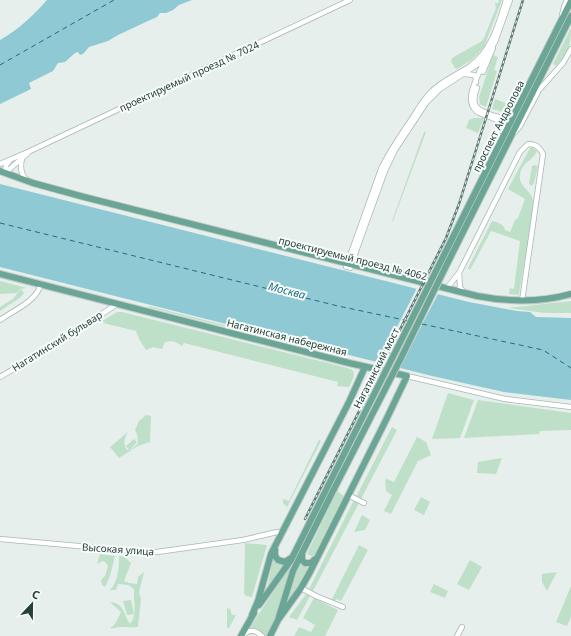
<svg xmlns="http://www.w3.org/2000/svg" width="571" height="636" viewBox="0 0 571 636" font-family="'Noto Sans',sans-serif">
  <rect width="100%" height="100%" fill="#e6efeb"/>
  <path fill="#bfe0c8" d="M499,0h3l-18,47 -11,12 -16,10 -2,-1 -4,-7 1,-3 30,-17 2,-3 12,-30 -1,-5h3z
    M571,28c0,18 -3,25 -15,38l-3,-2z
    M493,55l5,2 -4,13 3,1 -11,36 -6,-3 -1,-7z
    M495,99l16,6 -4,5 -4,2 -11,-3z
    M474,118h10l-6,15 -12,-5 3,-8z
    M424,132h2l-33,89h-1z
    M532,147l5,4c-4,10 -16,12 -17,24 -2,12 12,15 13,26 0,12 -2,24 -4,37 -4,19 -7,38 -10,57l-10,-1 1,-6 4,1 6,-48 -29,-10 -21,39 -2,-2 24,-47c5,1 12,3 13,9l5,2 5,-12 3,-2 7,-19 -17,-10 22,-41z
    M534,165l4,1 -4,17 -2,3 -3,-2 3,-18z
    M0,281l27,7 -7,1 -3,4 -17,1z
    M21,289l3,4 -3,4 -21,14v-4l13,-8z
    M571,301v12h-26l-37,-5z
    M149,306l187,47v2l-188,-48z
    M117,312h5l226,56 2,2 1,-1c6,4 1,12 -2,18l-12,-1 1,-4 -154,-39 -2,3c-5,-4 -10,-6 -17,-4l-3,7 -9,-2 -7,3 -7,-11 -3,-8 -33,-8 2,-1 -3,-1z
    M448,393l26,7 -14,38 -28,1z
    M478,400l93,13v17l-31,1 -1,3 -75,4z
    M146,415l5,1 -1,26 -12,4 -19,12 -9,-11c7,-5 11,-10 18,-15 -4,6 -5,12 -1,18h2l-3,-4 8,-7 3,3 -7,8h1l7,-7 -1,-9 -2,-4 4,-9z
    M392,427l5,3 -36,69 -5,-2z
    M417,437l9,5 5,13 -13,6 -27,53 -7,-3 8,-16 -6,-4 -1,-11 2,-1 7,3z
    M319,440l2,1 -34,66 -4,-4v-4l6,2z
    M502,458l-6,16 -19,-1 1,-11z
    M337,491l7,5 -31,61 -6,-3z
    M421,497l9,5 -6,13 -10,-5z
    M354,500l5,3 -46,88 -4,-2z
    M362,515l8,5 -5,10 -11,2z
    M245,543l22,2 -15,52 -6,-1 -2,-3z
    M359,545l9,5 -27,51 -5,-2 -2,4 -3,-2z
    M100,554l15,2 -5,20 -5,11 -3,-2 -1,-5 4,-4 3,-10 -3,-4 -2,-1 -6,3z
    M121,556l4,1 6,6 -7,18 5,2 8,1 1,-7 6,-5 -5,20 2,7 -3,28c-8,1 -12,0 -18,0 -5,0 -6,2 -10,1l5,-4 6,-12 -11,-10c15,2 13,11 20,22 8,-11 3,-22 4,-35l-6,-4 -10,-1 -2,6h-6c8,-8 9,-22 9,-33z
    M273,560l5,4 6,1 -17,24z
    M470,560l12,7 -13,23 -12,-6z
    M293,562l-18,57 -8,17h-2l-7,-7 -8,-1 12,-19z
    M299,563l10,5 -6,11 -15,23 -1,-1z
    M557,572l-10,19 -5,-9v-8z
    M434,584l14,7 -3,7 -15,-6z
    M571,586v31l-4,9 -11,-4z
    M306,594l4,2 -13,24 -8,-3z
    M314,598l24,12 -13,26h-31l5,-9 12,5 4,-7 -12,-7z
    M131,600l3,14 -7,1 -4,-14z
    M227,608l3,1 2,6h4l-7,13h-2z"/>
  <path fill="#8ec9d4" d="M47,0h145l-13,5 -6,5 -7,3h-6l-3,4 -9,4 -30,14 -10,6 -19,6 -6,7 -3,1 -2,-3 -3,1 -10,9 -7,1 -5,8 -24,12 2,6 -31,15v-64c18,-10 33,-24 47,-40z
    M0,184l469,118 48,9 13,1 6,5 35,1v82l-67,-8 -72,-16 -432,-109z"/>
  <path fill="#e6efeb" d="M418,286l21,6 -40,77 -21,-5z"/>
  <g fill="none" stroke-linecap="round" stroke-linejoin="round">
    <path stroke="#1c6f80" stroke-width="1" stroke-dasharray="5 4" stroke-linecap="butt" d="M0,65l114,-65
      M0,223l338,83 71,15
      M422,324l121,26 28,18"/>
    <defs>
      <path id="minor" d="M562,15l2,-8 3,-7
        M485,60c-4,8 -14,29 -14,38 0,25 31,11 34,35
        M483,72l10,-24
        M465,74l9,1 2,3v4
        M477,88c-2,5 -4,11 -2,16 2,7 22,14 29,13 4,0 8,-2 11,-5
        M515,132l5,-6 19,-36 24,-27 8,-14
        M22,159c-2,8 -1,16 5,22
        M0,164l28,-12 322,-152
        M5,173l23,-20
        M5,173l1,-8 4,-5
        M346,267l35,-98c8,-17 19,-33 30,-49 6,-9 11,-19 19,-27 11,-12 27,-18 40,-27 21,-14 29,-43 36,-66
        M350,268l35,-97 10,-21 31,-47 14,-14 38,-25 10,-11 7,-11 15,-42
        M459,273l1,14 4,6
        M447,288l12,-15 61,-121 8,-8c8,0 11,3 15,10l-21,147
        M0,320c14,-10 36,-18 41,-36
        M407,376l98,23 66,8
        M0,377l64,-38 53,-35
        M348,495l16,8
        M0,539l123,11 34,2 86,-12 34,-8 5,2
        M301,588l15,8 27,11
        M243,635c6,-6 13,-5 19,1
        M457,636l5,-9"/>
      <path id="major" d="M0,171l33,12 51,14 393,99c32,6 62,7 94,-2
        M442,259l129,-258
        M448,262l123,-246
        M0,274l349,89 58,13 -21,44 -76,152 -9,16 -23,32
        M275,549v7l3,4 7,2 6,-4
        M302,553v7l3,3h6l3,-3
        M259,605l32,-45 37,-74
        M252,615l6,-14 13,-47 78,-152 16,-35
        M241,636l13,-23
        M270,636l8,-16 15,-49 41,-82"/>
    </defs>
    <use href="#minor" stroke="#a8b8b2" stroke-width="6"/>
    <use href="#major" stroke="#c2cac8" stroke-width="8"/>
    <use href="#minor" stroke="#fff" stroke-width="4.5"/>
    <use href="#major" stroke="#6aa596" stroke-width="6"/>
    <defs>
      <path id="rail" d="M305,519l141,-281 13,-34 64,-204"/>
    </defs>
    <use href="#rail" stroke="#5f7d75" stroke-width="2.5"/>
    <use href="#rail" stroke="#f7fbf9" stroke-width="1" stroke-dasharray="3" stroke-linecap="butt"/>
    <defs>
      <path id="major-bridge" d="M328,486l114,-227
        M334,489l66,-129 48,-98"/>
    </defs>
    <use href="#major-bridge" stroke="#c2cac8" stroke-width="8" stroke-linecap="butt"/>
    <use href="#major-bridge" stroke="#6aa596" stroke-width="6"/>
  </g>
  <g text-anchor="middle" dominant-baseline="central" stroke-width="4" stroke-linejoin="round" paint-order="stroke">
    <g font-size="10" fill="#24423a" stroke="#f7fbf9">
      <text transform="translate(189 76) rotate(-25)">проектируемый проезд № 7024</text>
      <text transform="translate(498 126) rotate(-63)">проспект Андропова</text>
      <text transform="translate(353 258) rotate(14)">проектируемый проезд № 4062</text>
      <text transform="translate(287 337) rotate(14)">Нагатинская набережная</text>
      <text transform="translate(57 341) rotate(-32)">Нагатинский бульвар</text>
      <text transform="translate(376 368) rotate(-63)">Нагатинский мост</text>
      <text transform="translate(118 549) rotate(4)">Высокая улица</text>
    </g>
    <g font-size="11" font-style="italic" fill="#1c6f80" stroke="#f7fbf9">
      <text transform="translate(287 290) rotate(14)">Москва</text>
    </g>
  </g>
  <g transform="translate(32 604) rotate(22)" stroke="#f7fbf9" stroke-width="3" paint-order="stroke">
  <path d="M0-3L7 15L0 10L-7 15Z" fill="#24423a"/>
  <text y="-6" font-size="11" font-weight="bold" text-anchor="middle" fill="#24423a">С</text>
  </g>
</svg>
